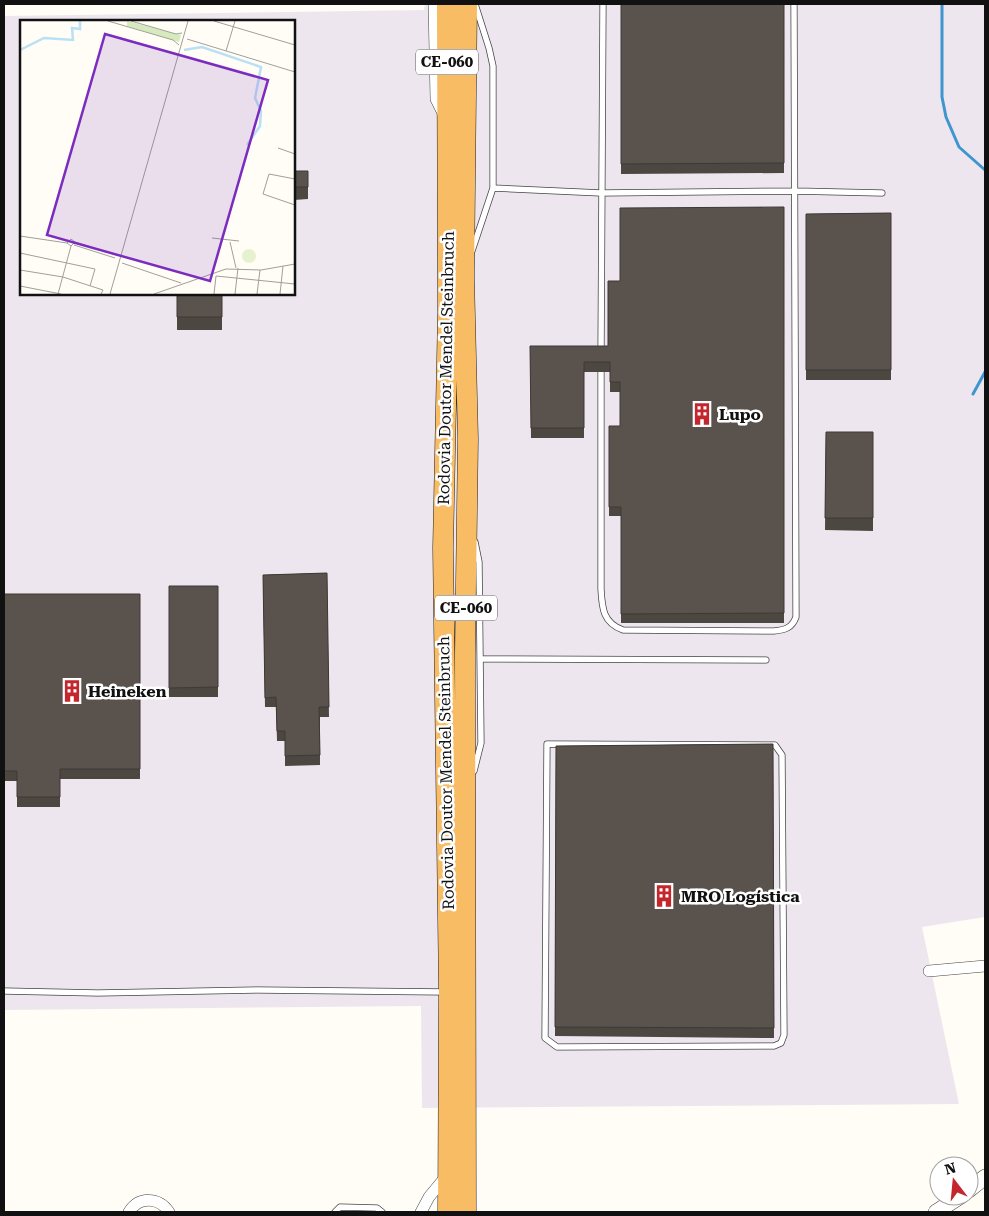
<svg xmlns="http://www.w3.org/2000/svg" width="989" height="1216" viewBox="0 0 989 1216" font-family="'Roboto Serif',serif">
  <rect width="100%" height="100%" fill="#fffdf5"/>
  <path fill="#eee6ef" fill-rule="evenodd" d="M425,4h560v913l-63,10 37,177 -537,4 -1,-102 -417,4v-994l420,-6zM21,21h273v273h-273z"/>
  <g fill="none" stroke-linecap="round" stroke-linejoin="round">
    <path stroke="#3f96cf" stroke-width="3" d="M942,4v93l4,20 13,30 26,23
      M973,394l12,-22"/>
    <defs>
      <path id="service" d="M493,188l108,5 194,-2 87,2
        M472,251l21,-63v-122l-4,-18 -14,-44
        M601,354l2,-350
        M601,366v223c1,19 2,34 22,41l151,1c11,-1 18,-3 22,-14l-2,-613
        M480,659l286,1
        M547,744l228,1 7,10 2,280 -3,8 -7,3 -217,1 -12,-9z
        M474,771l7,-28 -2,-181 -4,-20
        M4,991l94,2 161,-3 186,2
        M335,1212l5,-5 37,1 5,4"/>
      <path id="minor" d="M434,4l2,95 8,16
        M929,971l56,-5
        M129,1212c10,-16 30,-15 40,0
        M421,1212l8,-15 19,-23"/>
      <path id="tertiary" d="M969,1190l16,-13
        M936,1212l25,-16"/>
      <path id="trunk" d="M447,4l1,308 -5,236 6,444 -1,220
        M466,1212l-1,-558 3,-215 -4,-162 3,-273"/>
    </defs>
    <use href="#service" stroke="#444" stroke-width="7"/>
    <use href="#minor" stroke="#444" stroke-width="12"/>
    <use href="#tertiary" stroke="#444" stroke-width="16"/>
    <use href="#trunk" stroke="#222" stroke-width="21"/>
    <use href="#service" stroke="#fff" stroke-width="5.5"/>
    <use href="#minor" stroke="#fff" stroke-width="11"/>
    <use href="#tertiary" stroke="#fff" stroke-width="15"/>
    <use href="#trunk" stroke="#f7bc64" stroke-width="20"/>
  </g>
  <path fill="#4d4742" d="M621,4h163v169l-163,1z
    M294,171h14v28l-14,1z
    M784,207v416h-163v-107h-12v-90h11v-34h-10v-20h-26v66h-53l-1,-92h78l12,-65z
    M891,213v167h-85v-166z
    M177,294h45v36h-45z
    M826,432h47v99l-48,-1z
    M327,573l2,144h-9v48l-35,1v-25h-8l-1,-34h-11l-2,-132z
    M169,586h49v111h-49z
    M4,594h136v185h-80v28h-43v-26h-13z
    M773,744l1,294 -219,-2 1,-290z"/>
  <path fill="#5a524d" stroke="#3f3936" d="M621,4h163v159l-163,1z
    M294,171h14v16h-14z
    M784,207v406l-163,1v-107h-12v-81h11v-44h-10v-20h-26v66h-53l-1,-82h78v-65h12v-73z
    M891,213v157h-85v-156z
    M177,294h45v23h-45z
    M826,432h47v86h-48z
    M327,573l2,134h-10l1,48 -35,1v-25h-8l-1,-34 -11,1 -2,-123z
    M169,586h49v101l-49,1z
    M4,594h136v175h-80v28h-43v-26h-13z
    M773,744l1,284 -219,-1 1,-281z"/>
  <defs>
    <symbol id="building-bare" viewBox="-9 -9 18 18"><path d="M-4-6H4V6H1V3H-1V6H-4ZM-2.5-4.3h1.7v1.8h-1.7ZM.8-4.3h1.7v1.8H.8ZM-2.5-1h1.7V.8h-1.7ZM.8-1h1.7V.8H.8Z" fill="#c4262e" stroke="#fff" stroke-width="2.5" paint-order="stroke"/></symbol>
  </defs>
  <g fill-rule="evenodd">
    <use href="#building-bare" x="686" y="398" width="32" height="32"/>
    <use href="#building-bare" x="56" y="675" width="32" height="32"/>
    <use href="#building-bare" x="648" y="880" width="32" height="32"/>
  </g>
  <g text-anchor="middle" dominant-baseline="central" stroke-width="5" stroke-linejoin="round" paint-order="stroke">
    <g fill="#fff" stroke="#585858" stroke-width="1">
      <rect x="416" y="49.5" width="62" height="25" rx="4"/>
      <rect x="435" y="595.5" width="62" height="25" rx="4"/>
    </g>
    <g font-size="15" font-weight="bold" fill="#111">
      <text x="447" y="62">CE-060</text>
      <text x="466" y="608">CE-060</text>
    </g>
    <g font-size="16" fill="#111" stroke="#fff">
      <text transform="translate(446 368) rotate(-89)">Rodovia Doutor Mendel Steinbruch</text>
      <text transform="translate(446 773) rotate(-91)">Rodovia Doutor Mendel Steinbruch</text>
    </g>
    <g font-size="16" font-weight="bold" fill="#111" stroke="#fff" text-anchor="start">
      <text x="719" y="414">Lupo</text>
      <text x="88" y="691">Heineken</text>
      <text x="681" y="896">MRO Logística</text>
    </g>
  </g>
  <g transform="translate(20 20)">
    <rect width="275" height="275" fill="#fffdf5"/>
    <path d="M107,1l54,14 -2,7 -52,-16z" fill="#d5ebbd"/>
    <path d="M222 236a7 7 0 1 1 14 0a7 7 0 1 1-14 0Z" fill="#e6f2cf"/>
    <path fill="none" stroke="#b9e0f7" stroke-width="2.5" d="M0,30l24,-12 29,2 -1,-12 8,1v-8M164,30l18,-3 59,20 -6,31 6,13 -1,15 -13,19"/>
    <path fill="none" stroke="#a09f9a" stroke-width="1" d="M88,1l65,19 6,5M111,1l45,13 6,-1M194,1l81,24M167,19l108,33M206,31l9,-30M258,128l17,6M275,159l-26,-5 -6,20 32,11M0,216l47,7 4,3 4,-4 -4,-3 -4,4M192,218l27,3M55,222l41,13M210,222l6,26M54,225l41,13M0,233l75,16 -5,17M102,243l59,20M0,250l43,7 40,13 -2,4M196,256l79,8M0,266l41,8M38,274l13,-48M90,274l78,-273M134,274l72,-25 35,1 34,-6M194,274l2,-18M215,274l3,-26M237,274l3,-24M260,274l3,-28"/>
    <path fill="#7b2cbf" fill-opacity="0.15" stroke="#7b2cbf" stroke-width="2.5" d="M85,14l163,46 -58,201 -163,-46z"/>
    <rect width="275" height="275" fill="none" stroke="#111" stroke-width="2.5"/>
  </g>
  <rect width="989" height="1216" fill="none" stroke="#111111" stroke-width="10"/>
  <g transform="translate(954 1181) rotate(344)"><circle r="24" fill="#ffffff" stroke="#a0a0a0"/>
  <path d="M0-4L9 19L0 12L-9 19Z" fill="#c4262e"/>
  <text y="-8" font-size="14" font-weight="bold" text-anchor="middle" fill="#111111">N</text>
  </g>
</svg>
